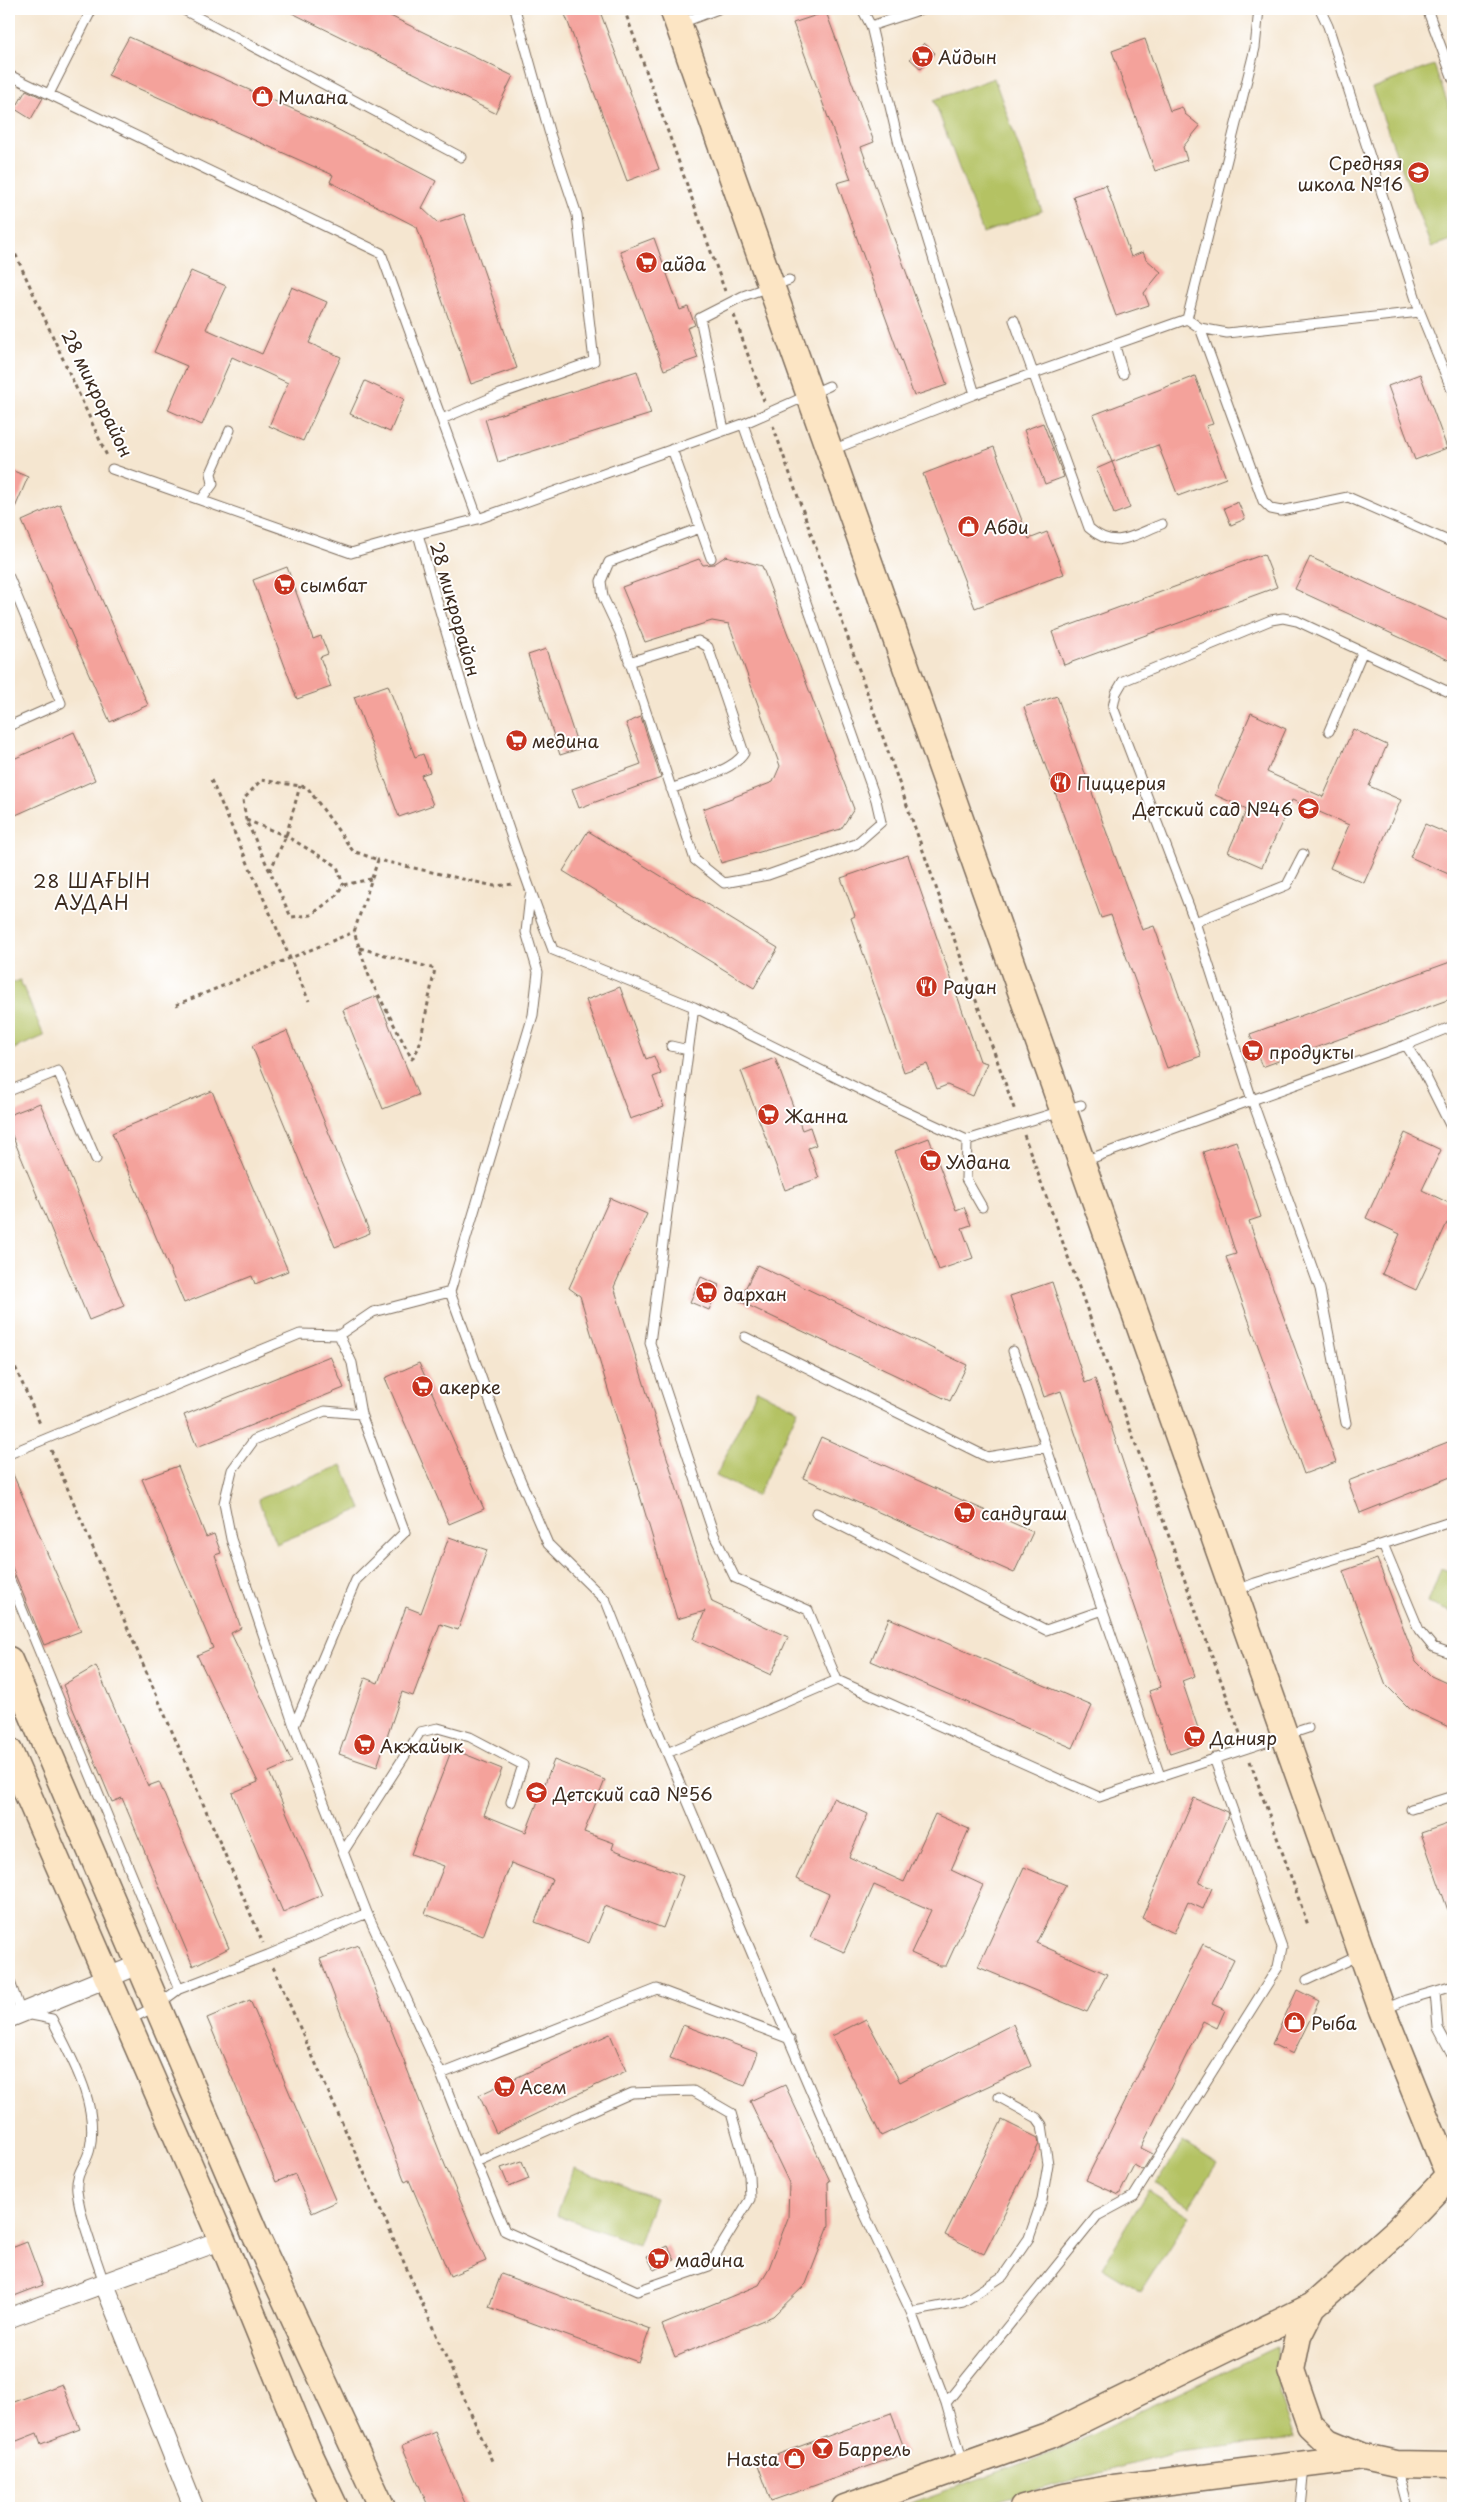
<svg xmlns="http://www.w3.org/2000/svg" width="1462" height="2517" viewBox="0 0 1462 2517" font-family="'Playpen Sans',sans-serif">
  <rect width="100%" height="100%" fill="#fff"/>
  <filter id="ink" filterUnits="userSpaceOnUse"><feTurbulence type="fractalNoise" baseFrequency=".02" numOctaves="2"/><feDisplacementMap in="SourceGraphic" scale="10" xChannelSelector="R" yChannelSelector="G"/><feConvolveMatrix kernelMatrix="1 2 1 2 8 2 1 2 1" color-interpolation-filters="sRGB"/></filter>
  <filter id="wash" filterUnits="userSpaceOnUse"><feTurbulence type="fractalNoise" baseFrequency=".0096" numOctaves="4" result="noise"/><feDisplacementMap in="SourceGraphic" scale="20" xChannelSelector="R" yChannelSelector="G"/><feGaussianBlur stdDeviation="1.12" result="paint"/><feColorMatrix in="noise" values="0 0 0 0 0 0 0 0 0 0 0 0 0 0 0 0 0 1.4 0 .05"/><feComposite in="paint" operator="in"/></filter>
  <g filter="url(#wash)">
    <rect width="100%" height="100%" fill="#f5e6d0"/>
    <path fill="#b4c264" stroke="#787641" d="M1434,65l19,53v121l-22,8 -59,-159z
      M994,78l48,133 -59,22 -49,-133z
      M20,980l24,56 -35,15v-66z
      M757,1390l41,20 -41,86 -41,-20z
      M342,1465l19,44 -85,35 -18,-45z
      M1441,1568l12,5v40l-25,-10z
      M1183,2142l34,21 -28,43 -33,-22z
      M574,2168l81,30 -17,47 -81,-30z
      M1148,2190l41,26 -48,76 -39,-24z
      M1277,2347l1,45 16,47 -117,13 -207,56h-73l154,-55z"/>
    <g id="blocks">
      <path fill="#f4a29b" d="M284,9h92l137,67 -18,37z
        M563,9h36l60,160 -32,12z
        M826,12l48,130 -13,5 86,238 -33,11 -77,-213 14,-4 -58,-156z
        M129,37l200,88 107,56 -14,27 16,15 26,-9 53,154 -46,16 -54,-157 -87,-45 3,-7 -225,-100z
        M1145,39l25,72 12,-4 3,7 15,12 -17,21 4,13 -32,11 -43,-120z
        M924,43l11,10 -14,16 -11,-10z
        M26,90l17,8 -12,21 -16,-10z
        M1106,185l25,72 12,-5 3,7 15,13 -17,21 5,12 -33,11 -43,-120z
        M654,238l26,72 8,-3 7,18 -8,3 11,30 -34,12 -44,-119z
        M191,271l35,15 -20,43 56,25 30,-67 35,15 -18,41 32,14 -38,84 -34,-15 19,-43 -56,-26 -30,68 -34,-15 19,-44 -33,-14z
        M637,371l14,43 -153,48 -13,-43z
        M1420,374l27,74 -32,12 -27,-74z
        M1195,376l18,48 -7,2 20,52 -48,18 -20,-51 -46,17 -19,-47z
        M365,381l39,18 -14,33 -40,-18z
        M1043,423l21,54 -19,7 -21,-54z
        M994,447l35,92 18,-7 17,42 -89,34 -52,-134z
        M1112,462l18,46 -16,6 -18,-45z
        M9,469l19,8 -19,45z
        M1238,502l7,17 -14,6 -7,-17z
        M60,504l88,201 -38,17 -88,-201z
        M1264,554l13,33 -213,78 -12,-33z
        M726,556l36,10 92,243 -13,20 -120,34 -18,-54 70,-27 7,-16 -51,-142 -17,-3 -67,21 -23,-55 77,-28 4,6 11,-1z
        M1310,557l143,66v39l-158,-73z
        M287,567l26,72 8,-3 7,18 -8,3 11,30 -34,12 -44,-119z
        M546,649l33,100 -19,6 -32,-100z
        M388,685l27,72 8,-3 7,18 -9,3 12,30 -34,12 -45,-120z
        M1057,696l85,234 12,-4 47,130 -34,12 -56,-153 -10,3 -77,-211z
        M1251,713l35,16 -19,43 56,25 30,-68 34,16 -18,41 32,14 -37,83 -34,-15 19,-43 -57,-25 -30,67 -34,-15 19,-43 -32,-14z
        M641,717l20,61 -82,30 -7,-19 69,-25 -15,-41z
        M74,732l21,48 -86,38v-57z
        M1425,824l28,12v40l-43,-19z
        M588,831l190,117 -24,40 -191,-117z
        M908,855l72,206 7,2 -14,33 -26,-11 -10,4 -10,-25 -23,8 -53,-154 4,-2 -14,-38z
        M1453,961v37l-191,69 -12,-33z
        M620,987l26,72 8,-3 7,18 -8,3 11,30 -34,12 -44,-119z
        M377,996l41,99 -35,14 -40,-99z
        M287,1031l83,202 -35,14 -83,-201z
        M775,1058l27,72 8,-3 6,18 -8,3 11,30 -34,12 -44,-119z
        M212,1091l76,180 -33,13 -3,-8 -68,27 -72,-170z
        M40,1103l84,203 -35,14 -80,-192v-13z
        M1405,1133l36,17 -19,40 31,15v21l-6,-3 -31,67 -34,-16 18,-40 -34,-16z
        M929,1138l27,72 8,-3 7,18 -9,3 11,30 -34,12 -44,-119z
        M1236,1141l25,76 -12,4 87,241 -32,12 -78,-217 10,-3 -33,-102z
        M610,1198l37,16 -33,73 98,315 76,35 -17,38 -78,-36 12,-28 -28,8 -97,-323 -11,-8z
        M757,1265l210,100 -17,36 -211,-100z
        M701,1277l18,8 -10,25 -19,-8z
        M1052,1282l33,101 10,-4 100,297 -13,5 21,62 -33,11 -21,-63 12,-4 -100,-296 -17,6 -34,-101z
        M330,1356l14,32 -147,59 -13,-32z
        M419,1363l65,146 -35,15 -64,-146z
        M821,1437l212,95 -19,41 -211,-95z
        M1453,1440v36l-93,37 -12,-32z
        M9,1465l72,166 -37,14 -35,-85z
        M178,1466l28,71 8,-3 7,19 -6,2 26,73 -10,5 61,129 -23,10 53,123 -39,17 -51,-119 26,-11 -61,-127 16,-7 -71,-169z
        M449,1537l38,13 -29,80 -18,-6 -27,72 -11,-4 -25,75 -38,-13 26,-76 13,5 28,-76 15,6z
        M1377,1559l39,102 15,15 22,10v43l-43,-20 -24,-24 -43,-114z
        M889,1618l203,88 -19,42 -202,-87z
        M96,1666l52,120 11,-4 70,166 -36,18 -71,-168 -10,4 -49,-117z
        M452,1749l50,20 -18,46 42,17 28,-72 51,20 -21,52 30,11 -2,6 71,27 -20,52 -59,-22 -15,37 -54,-21 17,-43 -41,-16 -28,73 -58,-22 19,-48 -33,-12z
        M833,1798l35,16 -19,43 55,25 31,-68 34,15 -18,41 32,15 -37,81h-6l-29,-13 20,-43 -57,-25 -30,67 -34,-15 19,-43 -33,-15z
        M1194,1798l33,14 1,3 -29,68 13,5 -9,21 -15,-7 -14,31 -32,-15z
        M1453,1822v96l-2,1 -30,-86z
        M1024,1867l42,18 -30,58 71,31 -20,38 -109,-45z
        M1203,1944l31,15 -22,45 13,6 -8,18 -14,-7 -62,127 12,6 -10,16 -9,-5 -15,30 -33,-15z
        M358,1945l87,220 41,96 -36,15 -41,-96 -4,2 -85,-223z
        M1297,1990l22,11 -26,53 -21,-10z
        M250,2000l86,202 -24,11 -17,-39 -19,8 -69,-164z
        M866,2019l34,63 113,-58 18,42 -150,70 -49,-100z
        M683,2025l75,28 -13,33 -75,-28z
        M610,2034l16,37 -130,62 -17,-38z
        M785,2085l45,96 -2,1 1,43 -23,59 -33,32 -98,41 -13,-32 97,-40 10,-17 19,-50 1,-35 -39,-82z
        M1002,2120l36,18 1,6 -55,110 -39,-19z
        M522,2161l7,18 -20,8 -8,-19z
        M27,2242l16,43 -34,13v-49z
        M668,2246l7,14 -21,10 -7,-14z
        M501,2274l149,55 -12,33 -149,-55z
        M62,2384l18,45 -39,15 -4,-11 -28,11v-40z
        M891,2413l15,40 -135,48 -14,-39z
        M435,2432l32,76h-38l-27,-62z"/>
    </g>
  </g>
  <g filter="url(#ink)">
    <use href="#blocks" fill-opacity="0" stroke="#7c6c5c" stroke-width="1"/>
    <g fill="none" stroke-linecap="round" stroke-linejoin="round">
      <defs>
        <path id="lane" d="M182,9l279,148
          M862,9l9,17 30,127 74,241
          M1320,9l8,17 92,286 33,81
          M1427,9l26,70
          M681,23l37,-14
          M871,26l51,-17
          M9,75l372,178 97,266
          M49,94l43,-85
          M1187,319l68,-271 4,-39
          M1187,319l13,9 27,5 193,-21
          M1014,320l75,208c26,23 45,7 73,-4
          M1200,328l63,173 8,8 10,2 67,-14 105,46
          M1115,346l8,28
          M442,419l58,-25 94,-33 -17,-146 -28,-84 -34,-122
          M724,430l-24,-112 43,-22 46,-16
          M672,449l39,109
          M832,450l143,-56 212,-75
          M112,469l239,84 67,-19c39,140 82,280 135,416l141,57
          M201,500l12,-16 -2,-11 19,-43
          M700,528l-91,34 -8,19 2,16 17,36 75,227 29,23 44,-8 88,-31 25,-22 -5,-22 -133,-376
          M418,534l60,-15 265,-95 86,-38
          M9,577l52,126 -52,23
          M629,662l69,-21 10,6 36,106c-10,18 -53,28 -73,36
          M1329,731l33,-78
          M1303,854l-16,31 -92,37 -82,-215 3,-14 7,-12 148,-61 12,-2 14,3 156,73
          M1195,922l57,178 154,-55 18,28 29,58
          M1406,1045l47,-19
          M671,1046l17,4
          M9,1091l49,-20 38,88
          M1081,1105l-114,35 -80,-37 -193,-96 -44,336 64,192 21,43 73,32 29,70 262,117 209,-69
          M967,1140l-1,39 16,28
          M1084,1161l168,-61 68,189 26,134
          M450,1292l58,159 40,93 58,57 45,114 102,241 103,240 55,116
          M339,1335l34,-23 77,-20 83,-277 5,-43 -12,-40 4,-36
          M745,1337l242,120 59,-10
          M1013,1351l147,425
          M9,1454l291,-120 39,1 13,28 9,51
          M816,1513l230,117 57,-20
          M1383,1544l70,-23
          M9,1578l170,411
          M1235,1591l20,-8 128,-39 36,86 14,17 20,7
          M294,1726l62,-146 49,-48 -44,-118 -36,-3 -71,29 -22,30 -8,33 7,36 63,187 73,187
          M667,1753l170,-73
          M1411,1809l42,-13
          M343,1852l77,-120 18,-4 32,9 53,28 -12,37
          M9,1979l12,34 31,6c19,39 47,84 38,129 -3,16 -15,24 -13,43 4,31 18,63 27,92
          M1307,1980l53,-25
          M1435,1992l3,36 15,28
          M1385,2009l21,-9 47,-14
          M129,2020l27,-14 23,-17 89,-34 99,-42 74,161 216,-85 133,50
          M441,2074c20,53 42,105 64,157l132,60 72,-25 41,-67 -1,-24 -18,-62 -38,-22 -61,2 -156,69
          M946,2403l151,-187 37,-20 144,-229 4,-20 -68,-189
          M963,2463l-17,-60 -35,-91 52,-10 40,-26 26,-38 13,-38 6,-36 -6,-39 -5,-7 -38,-21
          M1397,2466l11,42
          M1300,2508l4,-41"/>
        <path id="street" d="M9,2018l129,-53
          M104,2283l90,225
          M9,2318l213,-78"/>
        <path id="secondary" d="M673,9l709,2001 67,166
          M9,1660l246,574 127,274
          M9,1751l213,489 86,211 27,57
          M1453,2172l-54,57 -86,77 -15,30 -7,34 19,55 18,17 36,15 32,7 57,1
          M845,2508l205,-73 263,-129
          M1023,2508l41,-11 50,-9 249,-31"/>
      </defs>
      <use href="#lane" stroke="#7c6c5c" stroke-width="11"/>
      <use href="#street" stroke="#7c6c5c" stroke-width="21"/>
      <use href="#secondary" stroke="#7c6c5c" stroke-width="29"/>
      <path stroke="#7c6c5c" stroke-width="3" stroke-dasharray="4 4" stroke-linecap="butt" d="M624,9l101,282
        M9,240l98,216
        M734,315l30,86
        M773,426l242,685
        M211,780l98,221
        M246,820l40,16 51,30 6,19
        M270,871l16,-35 14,-50
        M371,879l-28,6 -8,12 -24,18 -20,2 -45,-97 -3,-20 18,-20 46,7 46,64 25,9
        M360,948l75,21 -16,78 -7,12 -42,-80 -16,-47 24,-72 116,26 20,-2
        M176,1005l178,-73
        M1024,1135l217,601
        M9,1353l32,73
        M51,1450l212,493
        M1250,1761l58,164
        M273,1967l219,494"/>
      <use href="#lane" stroke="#fff" stroke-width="9"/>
      <use href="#street" stroke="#fff" stroke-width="19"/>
      <use href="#secondary" stroke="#fce5c4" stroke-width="26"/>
    </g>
  </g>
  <defs>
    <symbol id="supermarket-disc" viewBox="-11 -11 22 22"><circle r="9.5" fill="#c8321e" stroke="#fff"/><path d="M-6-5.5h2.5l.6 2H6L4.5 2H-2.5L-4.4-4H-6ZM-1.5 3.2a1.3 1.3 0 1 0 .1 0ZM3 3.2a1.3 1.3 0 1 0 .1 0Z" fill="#fff"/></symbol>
    <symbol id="shop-disc" viewBox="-11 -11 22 22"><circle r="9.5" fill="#c8321e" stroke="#fff"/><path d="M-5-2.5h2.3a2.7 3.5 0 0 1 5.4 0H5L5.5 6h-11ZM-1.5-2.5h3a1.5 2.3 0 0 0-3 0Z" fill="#fff"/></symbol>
    <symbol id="school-disc" viewBox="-11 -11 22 22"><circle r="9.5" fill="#c8321e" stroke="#fff"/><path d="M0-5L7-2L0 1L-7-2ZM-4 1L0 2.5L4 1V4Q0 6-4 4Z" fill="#fff"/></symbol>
    <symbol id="restaurant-disc" viewBox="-11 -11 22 22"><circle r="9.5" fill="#c8321e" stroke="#fff"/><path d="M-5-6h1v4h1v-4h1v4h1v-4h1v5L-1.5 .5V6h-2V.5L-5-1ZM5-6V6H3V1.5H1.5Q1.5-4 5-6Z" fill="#fff"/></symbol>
    <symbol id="bar-disc" viewBox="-11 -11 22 22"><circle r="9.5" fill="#c8321e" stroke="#fff"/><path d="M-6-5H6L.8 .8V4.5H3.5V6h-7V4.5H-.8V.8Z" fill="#fff"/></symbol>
  </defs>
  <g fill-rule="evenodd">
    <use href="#supermarket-disc" x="910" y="44" width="25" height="25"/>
    <use href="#shop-disc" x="250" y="84" width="25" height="25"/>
    <use href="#school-disc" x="1406" y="160" width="25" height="25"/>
    <use href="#supermarket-disc" x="634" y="250" width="25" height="25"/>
    <use href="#shop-disc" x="956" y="514" width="25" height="25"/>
    <use href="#supermarket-disc" x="272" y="572" width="25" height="25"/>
    <use href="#supermarket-disc" x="504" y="728" width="25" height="25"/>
    <use href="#restaurant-disc" x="1048" y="770" width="25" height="25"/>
    <use href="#school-disc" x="1296" y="796" width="25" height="25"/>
    <use href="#restaurant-disc" x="914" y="974" width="25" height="25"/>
    <use href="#supermarket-disc" x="1240" y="1038" width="25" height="25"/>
    <use href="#supermarket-disc" x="756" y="1102" width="25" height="25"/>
    <use href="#supermarket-disc" x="918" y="1148" width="25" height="25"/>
    <use href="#supermarket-disc" x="694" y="1280" width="25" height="25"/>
    <use href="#supermarket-disc" x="410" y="1374" width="25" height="25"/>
    <use href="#supermarket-disc" x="952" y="1500" width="25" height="25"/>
    <use href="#supermarket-disc" x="1182" y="1724" width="25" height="25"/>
    <use href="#supermarket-disc" x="352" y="1732" width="25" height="25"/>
    <use href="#school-disc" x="524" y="1780" width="25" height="25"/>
    <use href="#shop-disc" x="1282" y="2010" width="25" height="25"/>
    <use href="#supermarket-disc" x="492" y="2074" width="25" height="25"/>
    <use href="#supermarket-disc" x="646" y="2246" width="25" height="25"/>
    <use href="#bar-disc" x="810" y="2436" width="25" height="25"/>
    <use href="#shop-disc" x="782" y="2446" width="25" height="25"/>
  </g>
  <g text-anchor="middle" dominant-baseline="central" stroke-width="4" stroke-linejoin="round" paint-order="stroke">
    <g font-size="18" fill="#3b2a1e" stroke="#fff" text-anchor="start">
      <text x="938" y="56">Айдын</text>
      <text x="278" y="96">Милана</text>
      <text x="1403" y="162" text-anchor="end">Средняя<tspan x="1403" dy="21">школа №16</tspan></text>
      <text x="662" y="263">айда</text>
      <text x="984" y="526">Абди</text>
      <text x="300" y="584">сымбат</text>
      <text x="532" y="740">медина</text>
      <text x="1077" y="782">Пиццерия</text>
      <text x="1293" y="808" text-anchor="end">Детский сад №46</text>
      <text x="943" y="986">Рауан</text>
      <text x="1269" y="1051">продукты</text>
      <text x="785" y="1115">Жанна</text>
      <text x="946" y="1161">Улдана</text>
      <text x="723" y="1293">дархан</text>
      <text x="439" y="1386">акерке</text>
      <text x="981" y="1512">сандугаш</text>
      <text x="1210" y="1737">Данияр</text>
      <text x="380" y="1745">Акжайык</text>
      <text x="553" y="1793">Детский сад №56</text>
      <text x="1311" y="2022">Рыба</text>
      <text x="520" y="2086">Асем</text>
      <text x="675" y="2259">мадина</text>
      <text x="838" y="2448">Баррель</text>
      <text x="779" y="2458" text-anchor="end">Hasta</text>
    </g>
    <g font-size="18" fill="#3b2a1e" stroke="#fff">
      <text transform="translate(98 393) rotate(64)">28 микрорайон</text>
      <text transform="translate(456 609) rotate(74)">28 микрорайон</text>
    </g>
    <g font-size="19" letter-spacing="1" fill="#3b2a1e" stroke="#fff">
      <text x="92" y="880">28 ШАҒЫН<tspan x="92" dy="22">АУДАН</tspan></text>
    </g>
  </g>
  <rect width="1462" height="2517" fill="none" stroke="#fff" stroke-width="30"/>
</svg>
